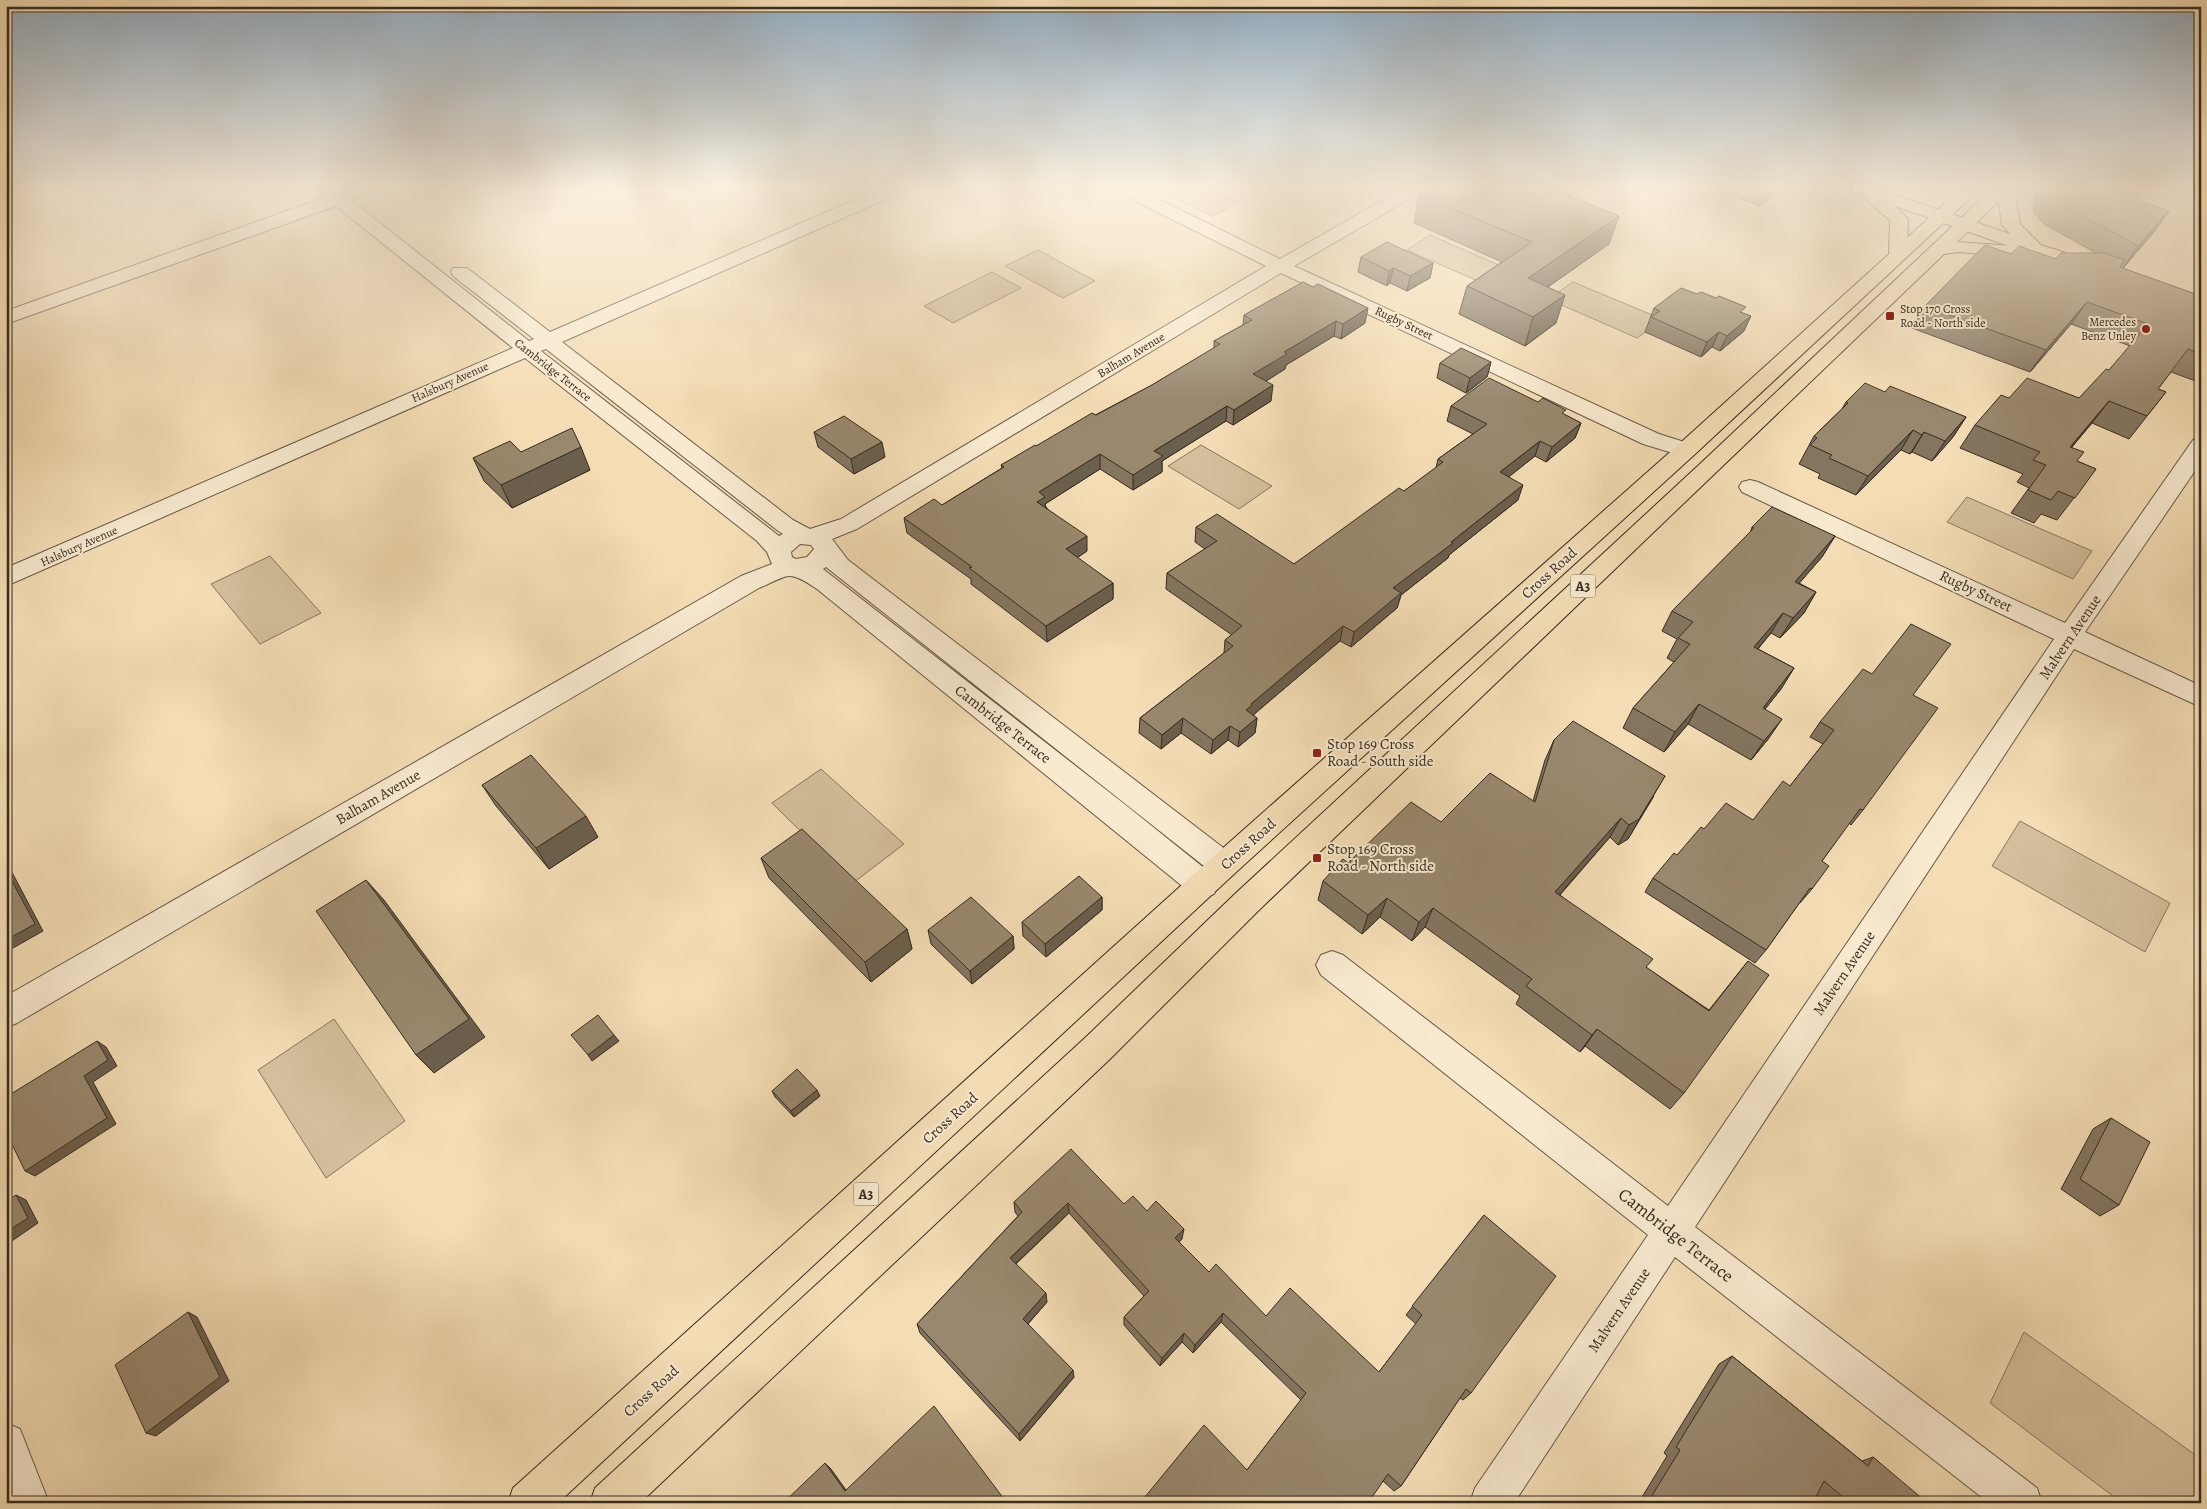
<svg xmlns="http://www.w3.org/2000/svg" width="2207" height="1509" viewBox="0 0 2207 1509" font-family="Alegreya,serif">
  <rect width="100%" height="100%" fill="#f4ddb5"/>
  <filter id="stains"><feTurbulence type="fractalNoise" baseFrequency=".004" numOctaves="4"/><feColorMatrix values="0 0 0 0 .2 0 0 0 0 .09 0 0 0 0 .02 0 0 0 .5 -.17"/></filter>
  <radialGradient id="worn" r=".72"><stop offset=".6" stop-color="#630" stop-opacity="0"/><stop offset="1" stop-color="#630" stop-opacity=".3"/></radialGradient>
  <path fill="#d4bf9c" stroke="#86765e" d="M1155,189h54l30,13 -26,14z
    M1430,235l71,31 -23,15 -71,-31z
    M1038,250l57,31 -32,17 -58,-32z
    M992,272l29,16 -68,35 -29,-17z
    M1573,282l84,35 -3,9 -17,12 -89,-39z
    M1201,445l71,41 -33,23 -71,-43z
    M1967,497l125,54 -19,28 -126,-57z
    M270,556l51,57 -61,31 -49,-60z
    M821,769l83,75 -51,39 -81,-80z
    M2020,821l150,82 -25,49 -153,-86z
    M334,1019l71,102 -79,57 -68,-108z
    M2024,1332l177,127v44h-79l-132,-100z"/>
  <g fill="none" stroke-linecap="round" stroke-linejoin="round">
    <defs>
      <path id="minor" d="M317,189h19l5,3 10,-3h23l-2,4 -21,7 178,141 5,-2 -81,-63 -2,-4 2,-4h14l83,64 330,-143h22l-2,4 -338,149 231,178 17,9 31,-10 425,-253 -147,-73 -2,-4h21l142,70 122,-70h20l-2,4 -126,73 365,168 35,11 3,5 -3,5 -8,2 -43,-13 -362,-171 -424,256 -25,10 16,21 386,296 5,9 -5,9 -10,3 -10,-3 -388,-307 -3,2 304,237 87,70 4,9 -4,9 -11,4 -11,-4 -375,-305c-30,-20 -27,-14 -58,-1l-742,435 -11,5v-32l735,-420 31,-12 -5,-12 -10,-11 -232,-183 -519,228v-18l507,-220 -177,-142 -330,118v-13l320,-114zM546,349l231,181 6,4 -4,2 -238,-185zM800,544l11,1 3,4 -7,8 -11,2 -4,-2 -1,-5z
        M2201,438v24l-116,170 116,54v21l-127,-58 -379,578 342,261 5,15h-53l-314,-246 -161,246h-44l5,-15 173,-253 -327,-260 -5,-10 5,-10 11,-4 11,4 325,251 386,-567 -312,-147 -3,-5 3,-5 8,-2 8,2 307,141 128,-183z
        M6,1423l14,6 29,74h-41l-2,-6z"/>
      <path id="major" d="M1852,189h25l133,45 -8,-9 -5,-36h17l6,35 21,21 33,11 2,4 -2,4h-14l-165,-58 13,13 -1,35 -3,4h-12l-3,-4 1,-34 -23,-19 -2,-5 -10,-3z"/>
      <path id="highway" d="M1961,189h19l-286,266 -460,419 -676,629h-50l5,-15 701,-632 464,-411z
        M1992,189h19l-54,53 97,7 6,2 3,4 -3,4 -6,2 -95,-9 -15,2 -686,657 -148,148 -470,444h-50l5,-15 491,-451 150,-144 465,-430z"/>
    </defs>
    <use href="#minor" stroke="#665846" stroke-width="2"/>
    <use href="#major" stroke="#372c21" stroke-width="2"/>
    <use href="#highway" stroke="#372c21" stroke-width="2"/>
    <use href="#minor" fill="#f8e9cf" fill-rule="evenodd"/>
    <use href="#major" fill="#f4ddb5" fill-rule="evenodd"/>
    <use href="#highway" fill="#f4ddb5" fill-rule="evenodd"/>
  </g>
  <path fill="#84755f" stroke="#372c21" d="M1724,189h58l-23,17 -36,-14z
    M2039,189h81l19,12 15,31 -31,36h-3l81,28v87l-30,-11 -13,17 8,3 -37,47 -37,-16 -20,24 5,14 19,8 -39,51 -16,-6 -7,9 -23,-10 18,-25 -12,-6 6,-8 -63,-26 15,-23 34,-27h70l30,-28 21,-24 -59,-22 -41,48 -118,-44 13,-22 86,-52 45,5 40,-6 -52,-29 -10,-11 -1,-13z
    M1419,195l150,1 50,20 -10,28 -61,43 8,36 -31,23 -66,-32 8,-28 35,-24 -88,-39z
    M1361,257l72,6 -3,15 -23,13 -17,-8 -3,3 -29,-14z
    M1654,308l89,5 1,18 -24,20 -8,-4 -11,10 -56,-25z
    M1244,315l121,8 -24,16 -7,-3 -48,29 -1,4 -19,12 5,20 -38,24 -7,-4 -64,40v11l-29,18 -33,-21 -55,35 1,3 41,44 -10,7 36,25v16l-66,43 -76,-58v-5l-64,-46 -3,-15 38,-13 60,-37 -1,-3 151,-80 62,-37v-7l29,-16z
    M1491,362l-4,15 -21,16 -29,-15 3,-15z
    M1885,392l81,25 -13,20 -21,24 -20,-9 -2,2 -9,-4 -45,45 -38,-17 2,-4 -21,-10 15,-28 28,-27 4,-7z
    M1451,406l114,9 16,8 -6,15 -29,24 -11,-6 -27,21 10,23 -69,55 -1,3 -47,37 -4,13 -46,39 -11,-6 -87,74 4,3 -2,15 -17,14 -10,-7 -17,14 -30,-21 -20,16 -22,-16 1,-15 84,-65 1,-13 7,-5 -66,-46 1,-16 38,-24 -10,-7 1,-15 98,37 110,-73 32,-23 2,-9 35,-25 -26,-13z
    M814,432l71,25 -31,17 -36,-27z
    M521,452l69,18 -78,38 -28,-27 -11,-23z
    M1752,527l83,9 -13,21 -23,26 17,9 -12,21 -24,25 -9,-5 -13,16 36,19 -13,21 -16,20 4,29 -18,22 -63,-36 -24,28 -41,-24 10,-20 41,-46 -7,-4 10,-19 -15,-8 10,-20 78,-78z
    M1913,695l-50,115 -12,15 -2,-2 -27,38 -10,28 -12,14v-1l-34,48 -11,13 -110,-71 8,-14 51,-49 49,-9 37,-34 33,-42 -13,-7 10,-15z
    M1554,740l100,56 -26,43 -10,6 -8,-8 -50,58 87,73 62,42 39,-49 -64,132 -14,16 -85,-63 -5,6 -64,-48 4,-8 -95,-69 -13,14 -32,-24 -18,17 -44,-34 5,-19 25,-18 93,-41 92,-21 12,-41z
    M482,785l116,52 -49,32 -53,-63z
    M761,858l146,71 5,20 -41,33 -102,-104z
    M1102,897v13l-56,47 -23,-21 -1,-14z
    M928,930l85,6 1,13 -42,35 -41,-40z
    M772,1091l48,5 -26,21 -19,-20z
    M2111,1118l8,87 -19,11 -39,-27 32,-60z
    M1014,1202l110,2 23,7 35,28 -3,3 30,30 57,44 113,56 37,-48 -10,-9 78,-100 -13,178 -8,7 -3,-2 -59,88 -7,5 -11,-10 -136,-11 54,-70 -80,-78 -28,31 -11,-11 -22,24 -36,-41v-8l20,-21 -75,-83 -53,51 31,38 -19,22 46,53 -54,64 -100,-108 -3,-9 101,-108 -3,-4z
    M1732,1356l130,105 11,-4 50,46h-96l-10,-8 -4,8h-173l-1,-1 28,-46 -3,-3 55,-89z"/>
  <path fill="#6b5f4d" stroke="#372c21" d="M1547,189h34l-41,27z
    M1766,189h16l-23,17z
    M2169,211l-15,21 -31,36 15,-22z
    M1619,216l-10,28 -90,63 9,-29z
    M1433,263l-3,15 -23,13 3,-15z
    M1393,268l-3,15 -3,3 2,-15z
    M1565,295l-9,28 -31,23 8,-29z
    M2087,302l-16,22 -41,48 16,-22z
    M1368,308l-3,15 -24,16 2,-15z
    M1751,316l-7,15 -24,20 7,-15z
    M1336,321l-2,15 -48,29 -1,4 -33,21 1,-16 31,-22z
    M1719,332l-7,15 -11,10 6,-15z
    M1491,362l-4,15 -21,16 4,-15z
    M1273,385l-2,16 -38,24 1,-15z
    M2109,401l-17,22 -39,46 17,-22z
    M1227,406l-1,15 -64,40v11l-29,18v-15l21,-24z
    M1966,417l-13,20 -21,24 13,-20z
    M1581,423l-6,15 -29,24 6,-15z
    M1913,430l-12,20 -45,45 12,-19z
    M1924,432l-12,20 -2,2 12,-19z
    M1540,441l-5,15 -40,32 5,-16z
    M882,442l3,15 -31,17 -3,-15z
    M581,447l9,23 -78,38 -11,-23z
    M1100,454v15l-55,35 1,8 -9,-10 2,-10z
    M1523,485l-5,15 -69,55 -1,3 -47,37 -4,13 -46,39 3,-15 39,-44z
    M1087,536v15l-21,14v-16z
    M1835,536l-13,21 -39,45 12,-20z
    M1113,583v16l-66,43 -1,-16z
    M1816,592l-12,21 -24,25 13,-20z
    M1783,613l-12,20 -29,34 12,-20z
    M1343,626l-3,15 -89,76 -5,-7 5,-6z
    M1794,668l-13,21 -31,39 13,-20z
    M1699,704l-11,20 -24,28 11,-20z
    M1183,718l-2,15 -20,16 1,-14z
    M1257,718l-2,15 -17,14 2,-15z
    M1782,719l-13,19 -18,22 13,-19z
    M1230,726l-2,14 -17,14 2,-14z
    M1665,776l-37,63 -10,6 11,-20z
    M586,816l12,21 -49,32 -13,-21z
    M1621,818l-11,19 -65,74 10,-19z
    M6,861l37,70 -37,21z
    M366,880l18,20 101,137 -51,36 -18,-18z
    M1102,897v13l-56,47 -1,-13z
    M1387,898l-7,19 -18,17 6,-19z
    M1433,908l-8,19 -13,14 7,-19z
    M907,929l5,20 -41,33 -6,-20z
    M1013,936l1,13 -42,35 -2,-13z
    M1597,1029l-12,17 -5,6 12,-17z
    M614,1035l5,6 -27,20 -4,-6z
    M97,1041l9,6 11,19 -24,16 23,42 -81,52 -10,-5 59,-95z
    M817,1090l3,6 -26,21 -3,-6z
    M16,1195l10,5 12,23 -32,22v-13z
    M1068,1203l1,10 -57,54 -2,-9z
    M1184,1229l-2,10 -8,9 1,-10z
    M1046,1293l1,9 -22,25 -2,-8z
    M188,1312l9,5 32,64 -73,55 -10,-3z
    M1223,1313l-2,9 -28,31 2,-8z
    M1184,1333l-2,9 -22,24 2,-8z
    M1073,1370l1,7 -54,64 -1,-7z
    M825,1463l6,6 20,28 -6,-6z"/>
  <path fill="#99886e" stroke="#372c21" d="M1431,189h118l70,27 -91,62 37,17 -32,22 -66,-31 65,-44 -113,-47z
    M2046,189h74l23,7 -5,5 31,10 -31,35 -80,-44 -11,-10z
    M1387,242l46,21 -23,13 -17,-8 -4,3 -28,-14z
    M1985,245l26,9 8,-8 37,13 5,-6h43l21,7 -5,7 81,29v58l-13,-5 -30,40 8,3 -19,24 -38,-15 -39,46 14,5 -7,9 19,8 -21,29 -17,-7 -7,9 -23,-10 18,-25 -13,-5 7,-8 -65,-27 26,-30 8,3 18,-20 52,20 27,-29 3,1 39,-46 -61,-22 -41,48 -121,-44z
    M1303,282l10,5 5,-3 50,24 -25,16 -7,-3 -52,31 3,2 -34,20 20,11 -39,25 -7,-4 -73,45 9,5 -30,19 -33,-21 -61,38 6,5 -8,5 50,34 -21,13 47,34 -67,43 -77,-58 3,-1 -68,-49 30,-19 8,6 62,-38 -3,-2 34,-20 1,1 56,-33 4,2 56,-30 68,-41 -6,-3 38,-21 -8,-5z
    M1681,288l16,6 4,-2 15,6 3,-2 27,11 -6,5 11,4 -24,20 -8,-4 -12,10 -56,-25 9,-6 -6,-3z
    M1461,348l30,14 -21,16 -30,-15z
    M1489,378l49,24 5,-4 23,12 -4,3 19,10 -29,24 -12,-6 -40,31 23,13 -72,57 2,1 -60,45 8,5 -47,39 -11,-6 -92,78 1,1 -6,5 11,8 -17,14 -10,-6 -17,14 -30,-22 -21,17 -22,-17 93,-72 -8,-6 17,-14 -75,-53 50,-32 -21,-14 21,-13 77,50 105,-76 5,3 39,-29 -5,-3 49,-35 -36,-18z
    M1865,383l20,9 5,-6 76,31 -21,24 -21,-9 -2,3 -9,-5 -45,46 -39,-18 3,-3 -22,-10 7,-7 -3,-2 34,-33 -2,-1z
    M844,416l38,26 -31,17 -37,-27z
    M572,428l9,19 -80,38 -28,-27 37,-17 11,11z
    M1772,507l63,29 -40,46 21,10 -23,26 -10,-5 -29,34 40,21 -31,40 19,11 -18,22 -65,-37 -24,28 -42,-24 57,-64 -12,-6 15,-16 -21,-11 82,-83 -2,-1z
    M1911,624l40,20 -38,51 25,13 -75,102 -3,-1 -38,52 7,5 -17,23 -2,-1 -44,62 -113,-72 21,-25 3,2 24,-28 3,2 22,-26 27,17 30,-39 7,5 44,-56 -14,-8 43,-53 9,5z
    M1573,721l92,55 -26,43 -10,6 -8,-7 -66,74 98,67 -7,8 63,44 39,-50 21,14 -85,118 -87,-64 -5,6 -66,-49 6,-7 -99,-71 -14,14 -32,-24 -19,17 -45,-34 20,-22 5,4 63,-61 30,20 49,-49 45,29 19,-62z
    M531,755l55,61 -50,32 -54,-63z
    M802,829l105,100 -42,33 -104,-104z
    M6,870l29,54 -29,16z
    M1079,876l23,21 -57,47 -23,-22z
    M366,880l103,139 -53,36 -100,-144z
    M971,897l42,39 -43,35 -42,-41z
    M598,1015l16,20 -26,20 -17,-20z
    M97,1041l11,19 -24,16 23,42 -82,53 -19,-39v-35z
    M797,1069l20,21 -26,21 -19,-20z
    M2111,1118l39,24 -31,63 -39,-26z
    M1071,1149l53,55 9,-8 14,15 9,-10 28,28 -9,9 34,34 7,-8 50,52 24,-28 89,84 43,-57 -10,-9 72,-91 72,61 -85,117 -5,-4 -65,97 -13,-12 -20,29h-228l64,-78 43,45 59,-77 -83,-80 -28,32 -11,-12 -22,25 -38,-41 25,-26 -81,-88 -58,55 36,35 -23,26 50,51 -54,64 -102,-110 105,-112 -8,-10z
    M16,1195l12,23 -22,14v-31z
    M188,1312l32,65 -74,56 -31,-68z
    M1732,1356l136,110 5,-9 51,43 -1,3h-73l-26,-22 -11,22h-155l-7,-6 29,-47 -4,-3z
    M934,1406l73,97h-224l42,-40 20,28z"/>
  <linearGradient id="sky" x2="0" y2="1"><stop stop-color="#93acc0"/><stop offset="0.47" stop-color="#faf0de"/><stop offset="1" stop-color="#faf0de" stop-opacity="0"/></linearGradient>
  <rect width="2207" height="400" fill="url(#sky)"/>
  <g fill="#8f2418" stroke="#f8e9cf" stroke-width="2">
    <rect x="1885" y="311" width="10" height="10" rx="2.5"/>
    <circle cx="2146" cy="329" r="5"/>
    <rect x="1312" y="748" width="10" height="10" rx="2.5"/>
    <rect x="1312" y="853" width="10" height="10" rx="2.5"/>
  </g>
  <g text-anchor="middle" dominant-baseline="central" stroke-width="4" stroke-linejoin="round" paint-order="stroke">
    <g font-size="12" fill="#372c21" stroke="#f8e9cf" text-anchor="start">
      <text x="1900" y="309">Stop 170 Cross<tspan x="1900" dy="14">Road - North side</tspan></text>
      <text x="2136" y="322" text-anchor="end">Mercedes<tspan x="2136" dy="14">Benz Unley</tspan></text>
    </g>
    <g font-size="12" fill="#372c21" stroke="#f8e9cf">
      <text transform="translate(1404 323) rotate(25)">Rugby Street</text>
      <text transform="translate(1131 355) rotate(-31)">Balham Avenue</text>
      <text transform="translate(553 370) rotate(38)">Cambridge Terrace</text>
      <text transform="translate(450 382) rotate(-24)">Halsbury Avenue</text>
      <text transform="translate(79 546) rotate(-24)">Halsbury Avenue</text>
    </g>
    <g fill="#f8e9cf" stroke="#716555" stroke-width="1">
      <rect x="1570.5" y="574.5" width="25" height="23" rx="4"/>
      <rect x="853.5" y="1182.5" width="25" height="23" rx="4"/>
    </g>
    <g font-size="14" font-weight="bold" fill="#372c21">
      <text x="1583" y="586">A3</text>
      <text x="866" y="1194">A3</text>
    </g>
    <g font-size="15" fill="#372c21" stroke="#f8e9cf">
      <text transform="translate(1549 573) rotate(-42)">Cross Road</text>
      <text transform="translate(1976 591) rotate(25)">Rugby Street</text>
      <text transform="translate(2070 637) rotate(-56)">Malvern Avenue</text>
      <text transform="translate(1003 724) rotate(38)">Cambridge Terrace</text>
      <text transform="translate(378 797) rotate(-30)">Balham Avenue</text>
      <text transform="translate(1248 844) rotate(-42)">Cross Road</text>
      <text transform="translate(1844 973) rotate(-56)">Malvern Avenue</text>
      <text transform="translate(950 1118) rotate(-42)">Cross Road</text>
      <text transform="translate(1619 1310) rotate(-56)">Malvern Avenue</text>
      <text transform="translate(651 1391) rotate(-42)">Cross Road</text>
    </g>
    <g font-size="15" fill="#372c21" stroke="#f8e9cf" text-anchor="start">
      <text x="1327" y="744">Stop 169 Cross<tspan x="1327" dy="17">Road - South side</tspan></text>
      <text x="1327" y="849">Stop 169 Cross<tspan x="1327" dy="17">Road - North side</tspan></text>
    </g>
    <g font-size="18" fill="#372c21" stroke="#f8e9cf">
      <text transform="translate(1676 1235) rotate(38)">Cambridge Terrace</text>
    </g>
  </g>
  <rect width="2207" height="1509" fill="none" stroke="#f4ddb5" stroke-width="25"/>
  <rect x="8" y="8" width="2192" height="1494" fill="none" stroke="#372c21" stroke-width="2.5"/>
  <rect x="12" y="12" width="2182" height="1484" fill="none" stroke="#372c21"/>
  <rect width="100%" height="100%" filter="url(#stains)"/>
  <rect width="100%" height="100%" fill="url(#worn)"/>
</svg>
